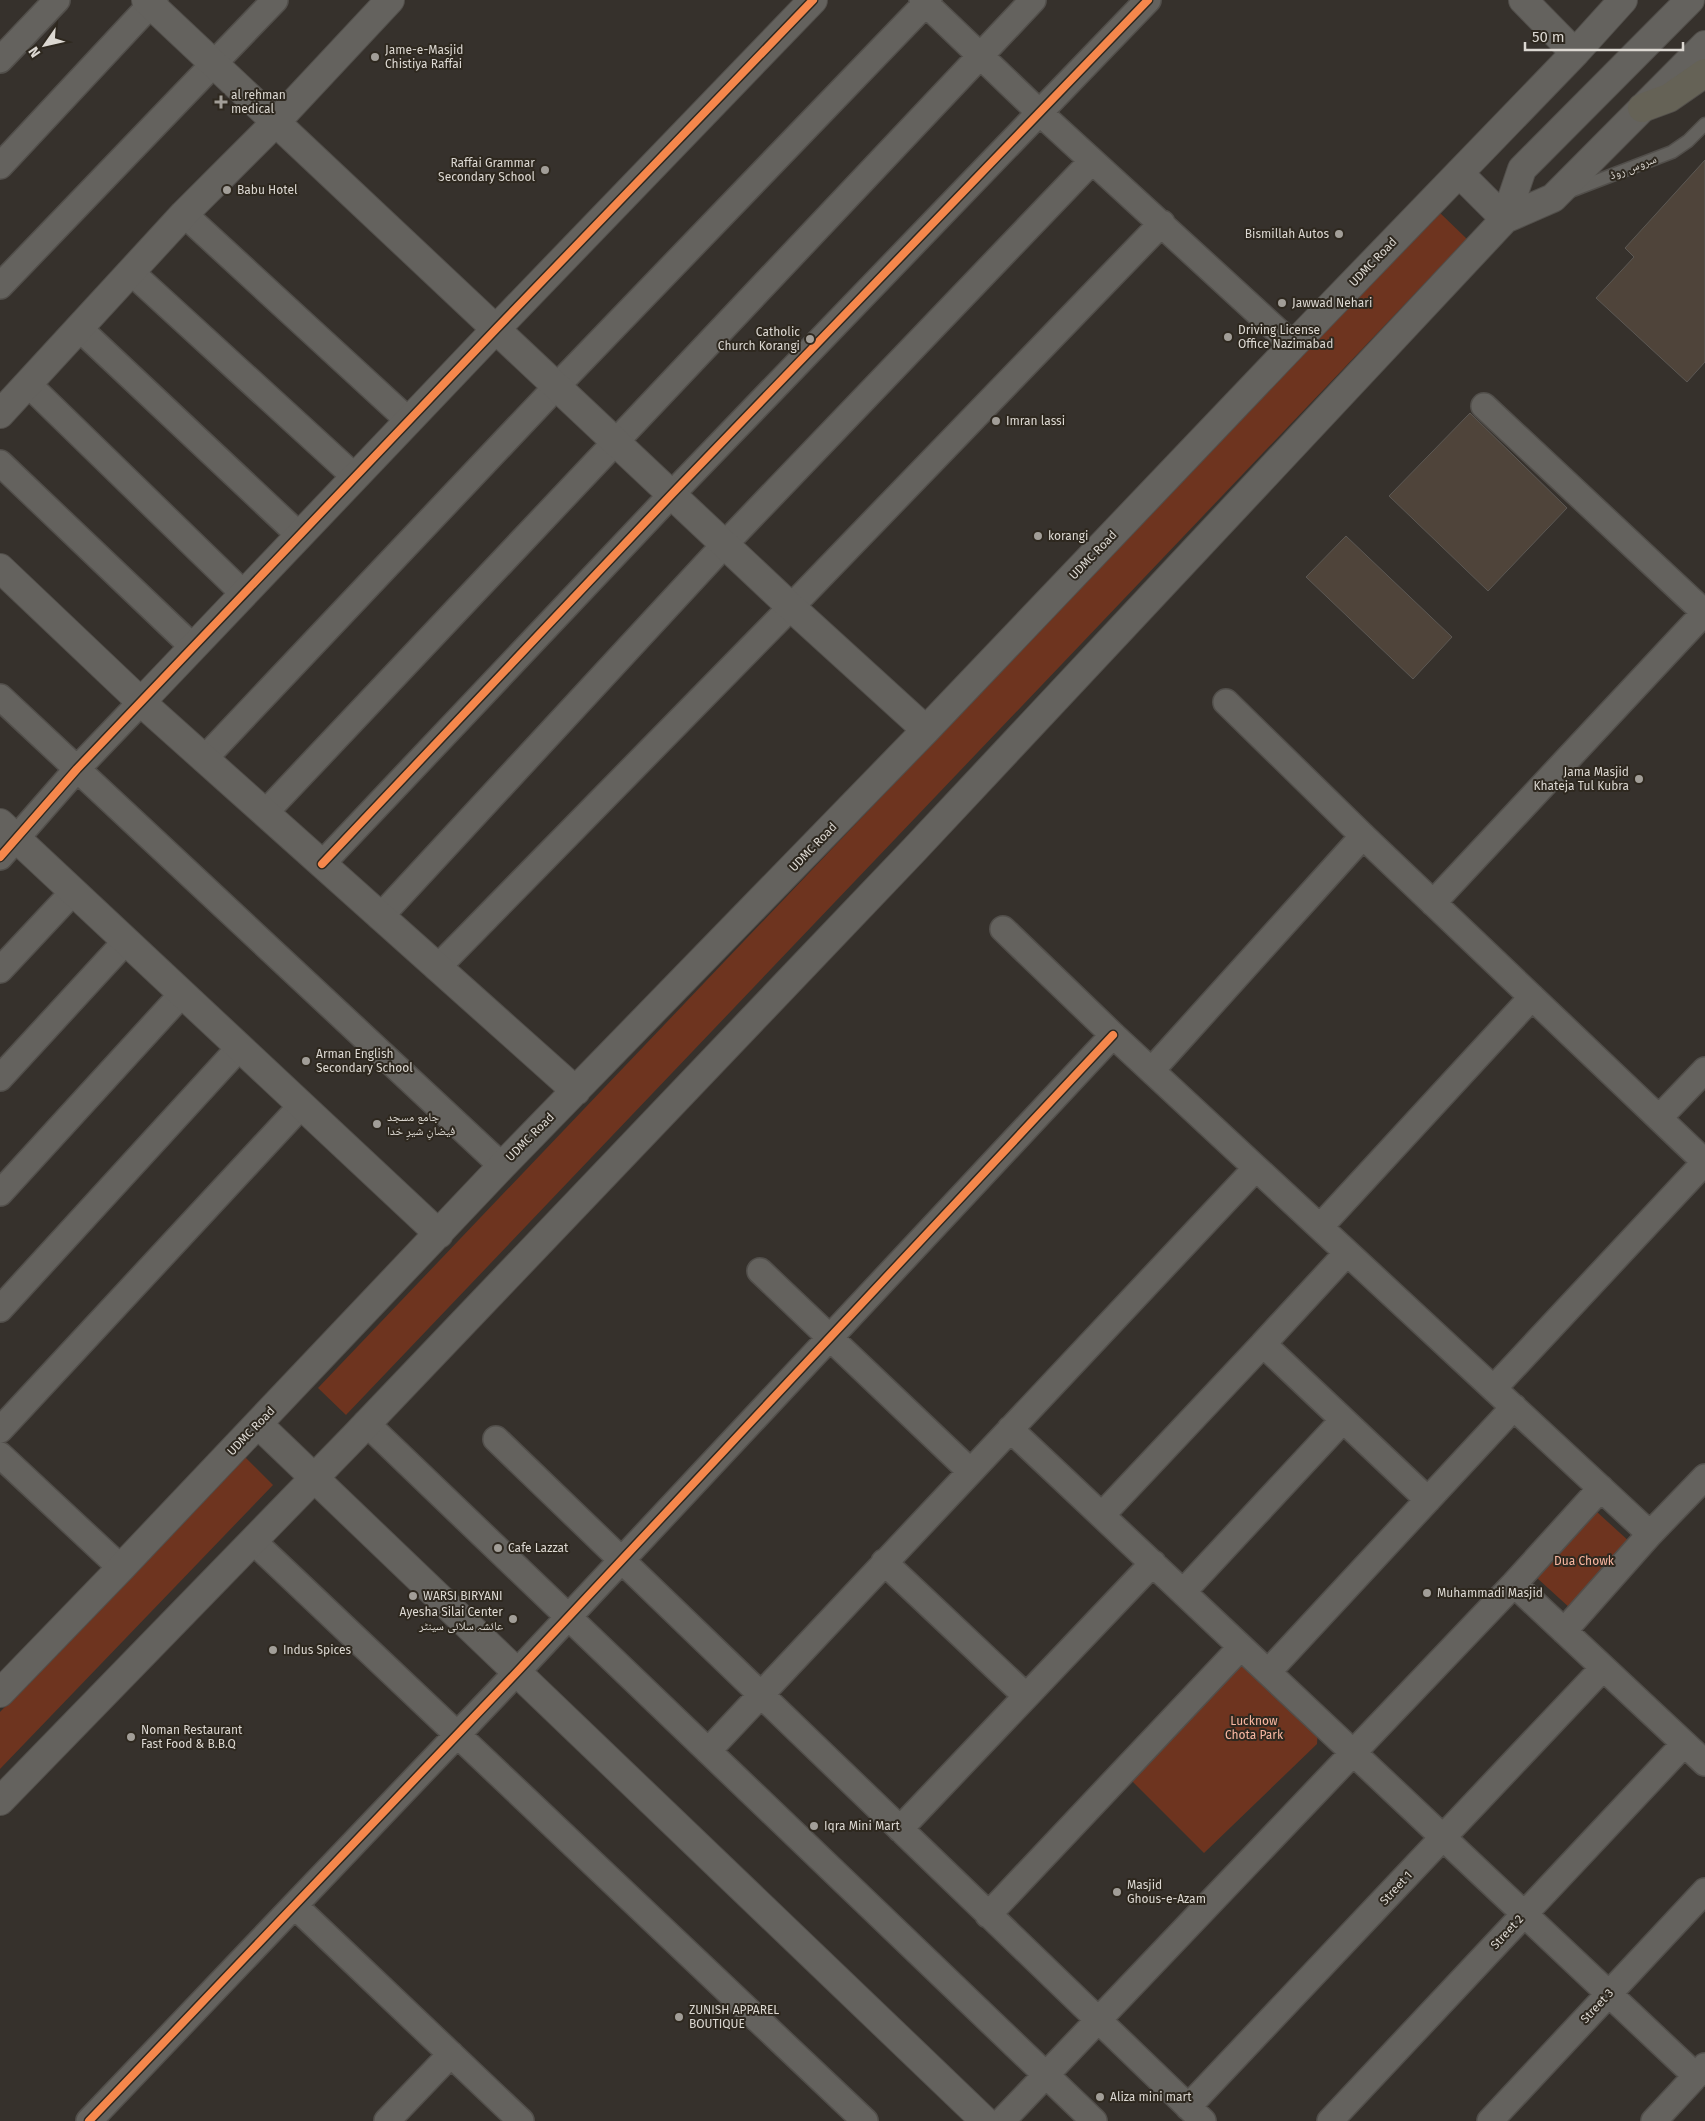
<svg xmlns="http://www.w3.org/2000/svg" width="1705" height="2121" viewBox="0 0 1705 2121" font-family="'Fira Sans','Noto Naskh Arabic',sans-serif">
  <rect width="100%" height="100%" fill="#36312c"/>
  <path fill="#6e341f" d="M1439,212l28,27 -1121,1176 -28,-27z
    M245,1457l28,28 -273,284v-57z
    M1597,1512l34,31 -60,66 -34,-31z
    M1253,1651l66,63 -2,30 -113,109 -74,-74z"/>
  <path fill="#4f443a" stroke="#5c5854" d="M1705,160v202l-18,20 -91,-84 38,-41 -9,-9z
    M1470,413l97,95 -79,83 -99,-95z
    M1346,536l106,101 -39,42 -107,-102z"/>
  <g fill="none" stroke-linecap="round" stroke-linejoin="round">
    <defs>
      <path id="lane" d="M1568,192l104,-40 16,-11 17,-17"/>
      <path id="street" d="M922,0l117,112 254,233
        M0,60l57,-60
        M0,166l155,-166
        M184,214l225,207
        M131,272l224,205
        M0,286l275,-286
        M79,328l220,207
        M28,384l216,210
        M1484,406l221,207
        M0,463l193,184
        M0,697l502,469
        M1226,702l137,134 342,326
        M204,759l353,-373 372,-386
        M265,813l768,-813
        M0,857l77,-88 64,-67
        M322,864l350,-370 476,-494
        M1433,903l272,-291
        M380,917l345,-373 367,-383
        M1003,929l110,106 537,499
        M437,968l354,-361 371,-384
        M0,970l73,-78
        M1152,1070l211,-234
        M0,1078l126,-137
        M1659,1118l46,-48
        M0,1193l182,-199
        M1320,1227l212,-230
        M1347,1253l-84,91 165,156
        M760,1271l210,200
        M0,1309l239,-261
        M1494,1388l211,-226
        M366,1423l728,698
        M1010,1429l686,647
        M0,1430l301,-324
        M496,1439l707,682
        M0,1455l121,113
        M1102,1515l161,-171
        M253,1541l612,580
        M884,1562l142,134
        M1514,1584l191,179
        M1183,1592l160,-172
        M1564,1631l86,-97 55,-57
        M1268,1672l246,-265
        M708,1751l548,-583
        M900,1829l253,-266
        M295,1906l226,215
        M988,1915l253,-268
        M1188,2107l415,-439
        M89,2121l428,-449 596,-637
        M387,2121l64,-67
        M1002,2121l512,-537 87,-96
        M1330,2121l354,-377
        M1490,2121l215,-230
        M1654,2121l51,-55"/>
      <path id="secondary" d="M146,0l645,607 135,123
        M1523,0l52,53
        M1459,173l46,46
        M1505,219l17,-50 168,-169
        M0,414l184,-200 91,-91 115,-123
        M0,568l141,134 435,389
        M141,702l355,-373 317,-329
        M0,823l439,411
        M258,1424l727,697
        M0,1693l121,-125 381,-402 424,-436 367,-385 282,-292 48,-53
        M0,1801l355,-365 559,-586 591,-631 48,-21 152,-153"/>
      <path id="primary" d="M1642,108l27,-10 36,-25"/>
    </defs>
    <use href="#lane" stroke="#524f4b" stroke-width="15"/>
    <use href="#street" stroke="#524f4b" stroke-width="28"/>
    <use href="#secondary" stroke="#524f4b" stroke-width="30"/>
    <use href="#primary" stroke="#524f4b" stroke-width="30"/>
    <use href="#lane" stroke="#64625e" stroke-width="12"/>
    <use href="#street" stroke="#64625e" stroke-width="25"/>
    <use href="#secondary" stroke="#64625e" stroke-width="28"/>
    <use href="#primary" stroke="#656256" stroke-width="28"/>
    <defs>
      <path id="cycleway" d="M0,857l77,-88 419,-440 317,-329
        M322,864l350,-370 476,-494
        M89,2121l428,-449 596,-637"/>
    </defs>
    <use href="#cycleway" stroke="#2e281f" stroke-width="11"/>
    <use href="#cycleway" stroke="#f5874c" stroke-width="8"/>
  </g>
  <g fill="#a29e98" stroke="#2e281f" stroke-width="2">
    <circle cx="375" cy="57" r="5"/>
    <path d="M218.5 94.5h5v5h5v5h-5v5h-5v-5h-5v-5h5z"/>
    <circle cx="545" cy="170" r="5"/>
    <circle cx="227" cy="190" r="5"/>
    <circle cx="1339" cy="234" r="5"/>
    <circle cx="1282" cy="303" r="5"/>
    <circle cx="1228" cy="337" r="5"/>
    <circle cx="810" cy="339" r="5"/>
    <circle cx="996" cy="421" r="5"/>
    <circle cx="1038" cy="536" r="5"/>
    <circle cx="1639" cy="779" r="5"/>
    <circle cx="306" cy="1061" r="5"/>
    <circle cx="377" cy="1124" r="5"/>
    <circle cx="498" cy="1548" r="5"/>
    <circle cx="1427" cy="1593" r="5"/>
    <circle cx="413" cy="1596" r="5"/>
    <circle cx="513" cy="1619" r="5"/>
    <circle cx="273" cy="1650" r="5"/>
    <circle cx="131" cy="1737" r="5"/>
    <circle cx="814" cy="1826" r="5"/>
    <circle cx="1117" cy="1892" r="5"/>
    <circle cx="679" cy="2017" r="5"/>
    <circle cx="1100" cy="2097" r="5"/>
  </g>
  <g text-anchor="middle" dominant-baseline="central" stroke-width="4" stroke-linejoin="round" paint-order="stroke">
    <g font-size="12" fill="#dcd8d2" stroke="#2e281f" text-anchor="start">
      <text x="385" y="50">Jame-e-Masjid<tspan x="385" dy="14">Chistiya Raffai</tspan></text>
      <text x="231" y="95">al rehman<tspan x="231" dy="14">medical</tspan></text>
      <text x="535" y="163" text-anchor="end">Raffai Grammar<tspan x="535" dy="14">Secondary School</tspan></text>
      <text x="237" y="190">Babu Hotel</text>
      <text x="1329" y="234" text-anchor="end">Bismillah Autos</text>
      <text x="1292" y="303">Jawwad Nehari</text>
      <text x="1238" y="330">Driving License<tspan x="1238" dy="14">Office Nazimabad</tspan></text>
      <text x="800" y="332" text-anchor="end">Catholic<tspan x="800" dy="14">Church Korangi</tspan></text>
      <text x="1006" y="421">Imran lassi</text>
      <text x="1048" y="536">korangi</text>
      <text x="1629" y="772" text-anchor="end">Jama Masjid<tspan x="1629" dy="14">Khateja Tul Kubra</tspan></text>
      <text x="316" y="1054">Arman English<tspan x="316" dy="14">Secondary School</tspan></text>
      <text x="387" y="1117">جامع مسجد<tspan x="387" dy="14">فیضانِ شیرِ خدا</tspan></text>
      <text x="508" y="1548">Cafe Lazzat</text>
      <text x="1437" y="1593">Muhammadi Masjid</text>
      <text x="423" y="1596">WARSI BIRYANI</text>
      <text x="503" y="1612" text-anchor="end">Ayesha Silai Center<tspan x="503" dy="14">عائشہ سلائی سینٹر</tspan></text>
      <text x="283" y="1650">Indus Spices</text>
      <text x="141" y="1730">Noman Restaurant<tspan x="141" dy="14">Fast Food &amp; B.B.Q</tspan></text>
      <text x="824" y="1826">Iqra Mini Mart</text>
      <text x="1127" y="1885">Masjid<tspan x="1127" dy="14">Ghous-e-Azam</tspan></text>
      <text x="689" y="2010">ZUNISH APPAREL<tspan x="689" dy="14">BOUTIQUE</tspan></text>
      <text x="1110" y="2097">Aliza mini mart</text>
    </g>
    <g font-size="12" fill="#dcd8d2" stroke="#2e281f">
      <text transform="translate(1633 167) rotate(-21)">سروس روڈ</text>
      <text transform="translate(1373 262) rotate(-46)">UDMC Road</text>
      <text transform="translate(1093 555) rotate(-46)">UDMC Road</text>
      <text transform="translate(813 847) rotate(-46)">UDMC Road</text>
      <text transform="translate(530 1137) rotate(-45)">UDMC Road</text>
      <text transform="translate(251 1431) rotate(-46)">UDMC Road</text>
      <text transform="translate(1396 1888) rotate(-47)">Street 1</text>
      <text transform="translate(1507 1932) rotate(-47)">Street 2</text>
      <text transform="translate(1597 2006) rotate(-47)">Street 3</text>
    </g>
    <g font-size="12" fill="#f9b7a1" stroke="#2e281f">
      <text x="1584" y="1561">Dua Chowk</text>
      <text x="1254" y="1721">Lucknow<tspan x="1254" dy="14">Chota Park</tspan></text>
    </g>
  </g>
  <g transform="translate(45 45) rotate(236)" stroke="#2e281f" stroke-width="4" paint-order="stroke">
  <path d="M0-4L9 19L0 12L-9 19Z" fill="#dcd8d2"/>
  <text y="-8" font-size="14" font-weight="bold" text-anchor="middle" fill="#dcd8d2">N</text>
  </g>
  <path d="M1525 42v8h158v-8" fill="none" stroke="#dcd8d2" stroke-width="2.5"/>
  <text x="1532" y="42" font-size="15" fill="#dcd8d2" stroke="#2e281f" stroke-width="4" paint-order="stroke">50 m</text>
</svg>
